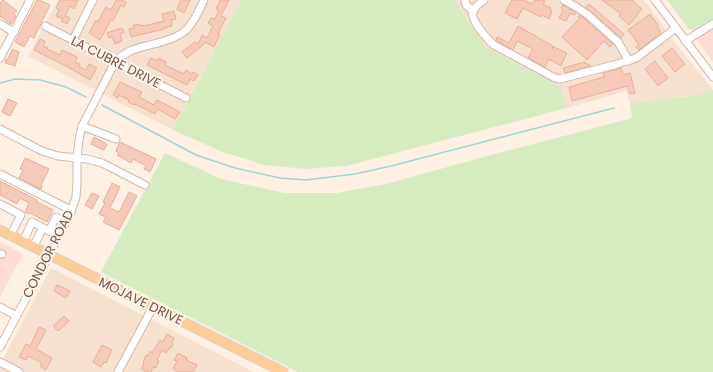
<svg xmlns="http://www.w3.org/2000/svg" width="713" height="372" viewBox="0 0 713 372" font-family="Poppins,sans-serif">
  <rect width="100%" height="100%" fill="#fef0e2"/>
  <path fill="#f6e1d0" d="M58,0h183l-68,130 -145,-74z
    M455,0h188l5,5 24,34 41,51 -19,6 -16,1 -48,6 -4,-12 -59,17 -7,-22 -75,-39 -30,-46z
    M51,268l105,54 97,50h-253v-7z"/>
  <path fill="#ffddd5" d="M713,19v43l-14,-19 -7,-13z
    M0,242l23,12 -23,43z"/>
  <path fill="#d6ecc0" d="M241,0h214v1l30,46 75,39 7,22 -221,58 -40,3 -42,-4 -44,-14 -47,-21z
    M667,0h46v19l-21,11 -3,-1z
    M713,90v282h-415l-197,-100 64,-119 56,26 63,14h52l50,-9 94,-26 152,-40 -2,-15 48,-6 16,-1z"/>
  <g fill="none" stroke-linecap="round" stroke-linejoin="round">
    <path stroke="#9bd8db" stroke-width="1.5" d="M0,83l15,-4 25,1 26,7 20,10
      M102,105l94,50 39,13 45,10 26,2 49,-6 36,-8 223,-58"/>
  </g>
  <path fill="#f5cab8" stroke="#e9ae97" d="M3,0l14,11 -3,3 2,2 -5,8 -11,-8v-13z
    M37,0h2l11,5 -16,33 -4,-2 -6,11 -9,-5z
    M60,0h18l-4,9 -4,-3 -5,10 5,2 -3,6 -6,-3 2,-2 -7,-3 3,-6 -3,-2z
    M116,0h6l4,2 -2,5 -3,-2 -8,16 -2,-1 -11,20 -11,-7 7,-13 2,2 8,-15 5,3z
    M181,0h9l-6,13 -7,-4z
    M220,0h9l-8,16 5,2 -8,15 2,1 -6,13 -9,-5 -2,3 -16,13 -5,-6 13,-10 3,2 4,-9 5,3 6,-12 -5,-3 3,-5 4,1 4,-9 -3,-1z
    M512,0h12l8,4 3,-4h7l3,1 -2,3 8,4 -1,3 2,1 -3,7 -7,-4 -1,2 -18,-9 -6,11 -12,-6z
    M602,0h30l10,9 -13,16 -10,-9 2,-2z
    M589,4l35,30 -3,4 -35,-30z
    M563,5l13,8 -1,2 -5,-2 -4,8 -7,-3 4,-8 -2,-2z
    M174,11l2,8 -5,1 1,6 -8,2v1l-33,8 -2,-8 5,-1 -1,-3 6,-1v2l4,-1 1,1 20,-5 -2,-7z
    M650,14l8,11 -1,1 4,7 -22,17 -3,-3 3,-2 -11,-15z
    M580,15l33,29 -3,3 -6,-6 -17,19 -25,-23 18,-19 -2,-1z
    M518,26l35,20 -1,3 2,-2 13,6 -6,13 -12,-7 -4,8 -17,-9 5,-9 -16,-8 -4,9 -17,-10 1,-3 12,6z
    M122,28l2,4 -4,2 2,7 -7,3 -3,-7 -3,1 -2,-5z
    M40,39l5,2 -2,5 5,2 -1,1 13,6 2,-5 15,7 -2,5 5,2 -1,2 7,4 3,-6 8,4 -7,12 -24,-14 -32,-16z
    M672,48l13,16 -10,8 -13,-16z
    M12,49l7,3 -4,14 -10,-3 1,-4h2z
    M151,58l6,3 1,-3 8,4 -1,3 19,9 2,-4 6,4 1,-2 5,3 -4,6 -4,-2 -3,6 -40,-20z
    M655,61l13,17 -10,8 -13,-17z
    M585,62l-1,1h1l6,3 -26,7 -2,-5z
    M621,68l2,7 7,-2 5,20 -5,1 -3,-8 -55,15 -3,-14 35,-10 -1,-4z
    M120,82l22,10 -3,5 15,8 3,-5 8,4 15,8 -5,7 -17,-10 -3,5 -20,-10 -1,1 -6,-3 1,-2 -10,-5 -1,3 -5,-3z
    M8,99l9,4 -7,13 -8,-4z
    M94,137l13,7 -3,6 -13,-6z
    M120,142l36,17 -6,13 -6,-3 2,-3 -3,-2 -10,-5 -2,4 -14,-8 2,-2 -3,-2z
    M25,158l24,11 -8,16 1,1 -1,3 -22,-11 4,-8 -3,-1z
    M0,181l37,19v2l16,8 -6,12 -17,-9 -1,1 -4,-2 4,-9 -9,-5 -3,6 -17,-9z
    M112,183l8,4 -10,21 9,4 10,-20 8,4 -18,34 -16,-8 3,-5 -7,-3 6,-11 -2,-1z
    M92,193l7,3 -7,13 -7,-4z
    M57,285l13,6 -4,7 -12,-7z
    M64,316l5,5 -11,10 -5,-5z
    M39,327l7,3 -10,19 16,9 -6,12 -6,-4 2,-3 -14,-7 -2,4 -7,-3 7,-13 4,2z
    M167,334l7,4 -2,5 1,1 -2,4h-2l-3,5 -4,-3 -5,10 2,1 -3,7 -3,-1 -2,5h-4l-6,-3 3,-5 -1,-1 3,-8 2,1 2,-5 2,2 8,-13 3,2z
    M102,345l10,5 -6,13 -2,-1 -3,5 -8,-5z
    M178,353l9,5 -1,2 11,5 -4,7h-15l-5,-3 4,-8 -3,-1z"/>
  <g fill="none" stroke-linecap="round" stroke-linejoin="round">
    <defs>
      <path id="minor" d="M465,0l1,5 7,6
        M484,0c-4,3 -10,8 -11,12 -3,8 15,28 21,33l61,33 5,1 54,-14 22,-7 40,-30
        M564,0l14,8 10,7 30,27 11,19
        M655,0l58,77
        M0,24l14,8
        M45,26l141,72
        M73,40l20,-40
        M685,41l28,-17
        M0,58l30,-58
        M82,126l34,13
        M0,129l42,22 16,5 29,3 15,4 43,22
        M0,174l71,36
        M0,204l21,11 -11,21
        M49,231l7,-14 10,5
        M23,242l9,-20 27,14
        M33,247l10,-19
        M0,254h2
        M0,307l17,9
        M0,347l49,-92 22,-43 5,-15 1,-14v-25l2,-18 3,-14 33,-64c5,-5 9,-8 15,-11 16,-7 45,-9 57,-22 8,-8 12,-19 17,-29
        M0,362l19,10
        M118,372l35,-65"/>
      <path id="major" d="M0,230l283,142"/>
    </defs>
    <use href="#minor" stroke="#d2b8ab" stroke-width="9"/>
    <use href="#major" stroke="#dcd2cf" stroke-width="11"/>
    <use href="#minor" stroke="#fff" stroke-width="7"/>
    <use href="#major" stroke="#ffce98" stroke-width="9"/>
  </g>
  <g text-anchor="middle" dominant-baseline="central" stroke-width="4" stroke-linejoin="round" paint-order="stroke">
    <g font-size="13" fill="#785347" stroke="#fff5ea">
      <text transform="translate(116 62) rotate(27)">LA CUBRE DRIVE</text>
      <text transform="translate(48 254) rotate(-63)">CONDOR ROAD</text>
      <text transform="translate(141 301) rotate(26)">MOJAVE DRIVE</text>
    </g>
  </g>
</svg>
